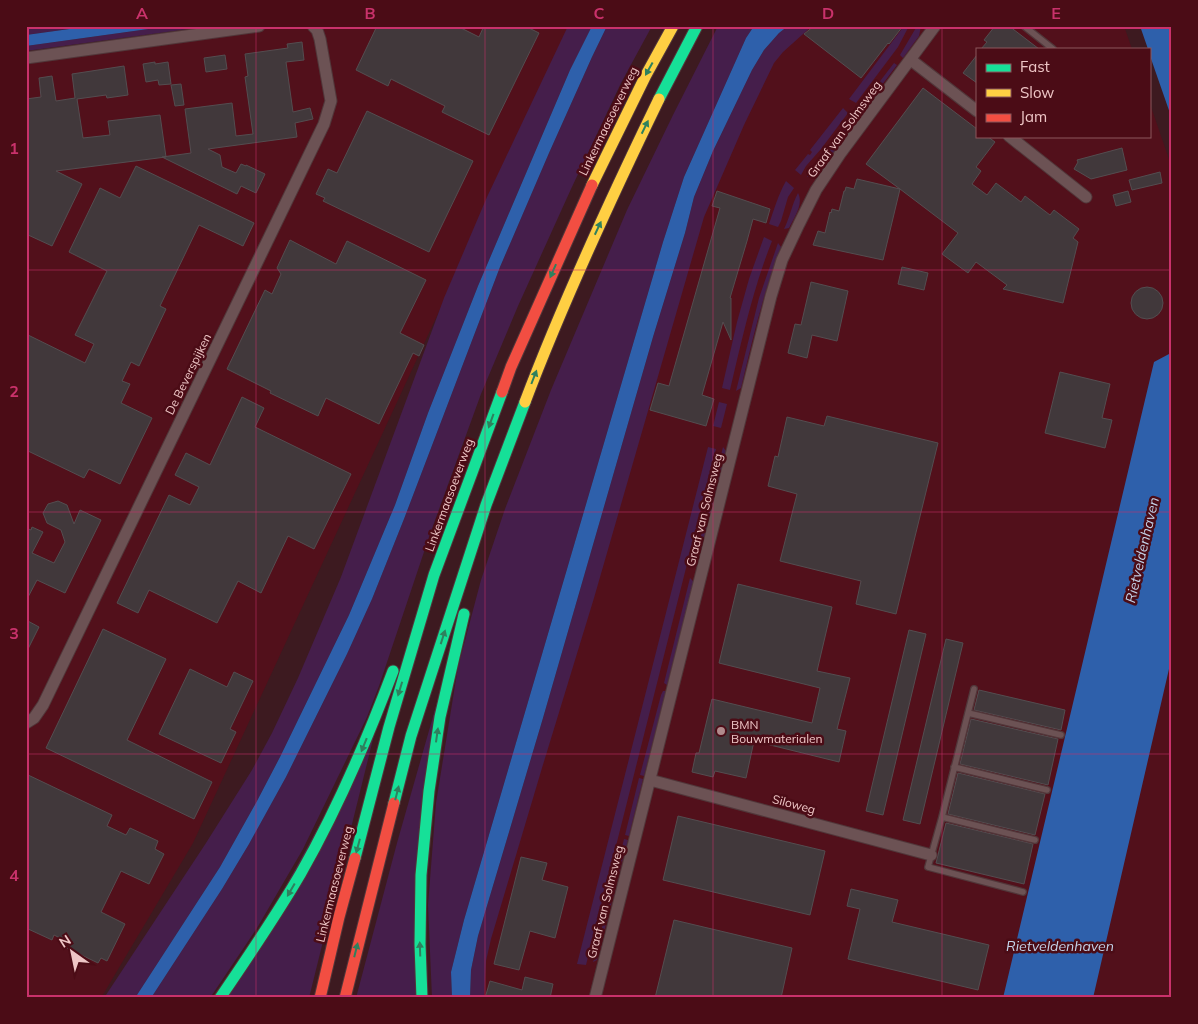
<svg xmlns="http://www.w3.org/2000/svg" width="1198" height="1024" viewBox="0 0 1198 1024" font-family="Mulish,sans-serif">
  <rect width="100%" height="100%" fill="#3d1a20"/>
  <path fill="#52101b" d="M236,26h335l-378,817 -92,155h-75v-941z
    M810,26h314l8,23h-155v87h172v-35l23,67v830h-692l-3,-27 224,-767 72,-149z"/>
  <path fill="#451e4b" d="M26,26h65l-65,9z
    M170,26h41l-185,25v-5z
    M568,26h24l-22,44 -92,216 -50,127 -33,92 -46,110 -69,142 -23,44 -37,66 -85,131h-31l102,-155 46,-73 20,-37 26,-55 43,-101 103,-279 43,-101z
    M607,26h45l-31,57 -50,106 -53,117 -37,88 -51,140 -51,152 -12,31 -64,132 -46,79 -47,70h-59l71,-109 27,-45 37,-67 61,-123 25,-55 32,-80 96,-252 49,-114 43,-96z
    M718,26h36l-8,12 -62,139 -21,65 -199,678 -13,52 1,26h-20l-4,-93 8,-102 22,-136 23,-87 24,-71 46,-119 76,-180 46,-95z
    M788,26h24l-29,26 -9,11 -30,62 -40,92 -110,381 -52,170 -51,171 -5,22 -2,37h-14l1,-28 7,-34 65,-218 110,-381 32,-104 9,-36 19,-46 39,-81 12,-20 15,-17z
    M904,26h5l-11,21 -42,56 -7,-4z
    M917,26h4l-2,10 -16,22 -3,-3z
    M894,63l3,2 -28,37h-5z
    M843,108l5,5 -27,36 -15,17 -5,9 -6,-5 13,-16 2,1 2,-3 -2,-2z
    M849,122l2,5 -31,45 -9,5h-4l7,-10 10,-10z
    M786,181l8,7 -6,9 -7,24 -3,6 -9,-3c5,-14 9,-29 17,-43z
    M798,193c6,11 -4,25 -9,35l-5,1c6,-12 8,-25 14,-36z
    M764,237l8,4c-19,48 -30,98 -42,149l-8,-2 15,-66 12,-43z
    M778,243l3,4c-18,46 -29,94 -40,141l-5,3 23,-93z
    M719,402l8,2 -6,24 -8,-2z
    M708,447l8,2 -130,516 -9,-1z
    M723,447l3,4 -25,103h-2l-2,-2z
    M690,578l4,4 -27,103 -3,-2z
    M442,685l-24,313h-62l41,-155z
    M663,691h3l-22,85 -4,-1 21,-80z
    M378,719l-69,279h-85z
    M639,778l4,1 -14,57 -4,-1z
    M624,839l4,1 -11,41 -3,-1z
    M613,885h3l-19,75 -4,2z"/>
  <path fill="#2e60ab" d="M91,26h79l-144,20v-11z
    M592,26h15l-15,31 -43,96 -49,114 -96,252 -32,80 -25,55 -61,123 -37,67 -27,45 -71,109h-16l85,-131 37,-66 23,-44 69,-142 46,-110 33,-92 50,-127 92,-216z
    M754,26h34l-9,7 -15,17 -12,20 -39,81 -19,46 -9,36 -32,104 -110,381 -65,218 -7,34 -1,28h-18l-1,-26 13,-52 199,-678 21,-65 62,-139z
    M1140,26h32v93l-23,-66v-4h-1z
    M1172,347v309l-79,342h-90l151,-636 15,-8z"/>
  <path fill="#41383b" stroke="#544d50" d="M377,26h80l22,11 5,-11h41l14,7 -50,102 -47,-23 3,-6 -54,-27 -3,7 -32,-16z
    M814,26h89l-14,18 -1,-1 -27,35 -57,-44z
    M995,26h14l30,23h-58l6,-7 -3,-2z
    M302,42l2,18 -18,2 7,50 17,-4 3,11 -18,4 2,14 -89,12 12,6 2,12 14,6 5,-9 5,2v-1l19,9 -9,19 -15,-7 -4,8 -75,-37 29,-4 -6,-44 47,-6 4,33 17,-2 -8,-57 3,-1 -3,-22 43,-6 -1,-4z
    M225,55l2,14 -21,3 -2,-14z
    M977,55v28l-14,-10z
    M155,62v2l13,-2 3,22 -12,1 -1,-5 -12,2 -3,-18z
    M124,66l4,29 -21,3 -1,-3 -29,4 6,39 27,-3 -2,-14 52,-6 6,42 -110,14 26,13 -30,62 -26,-12v-135l15,-2 -2,-19 13,-2 4,25 19,-3 -3,-24z
    M181,84l3,21 -9,1 -4,-21z
    M923,88l54,41v7h10l8,6 -19,25 5,4 -9,13 15,11 9,-12 25,19 4,-6 25,19 4,-5 25,19 -6,9 5,4 -15,61 -60,-14 4,-4 -31,-23 -8,11 -26,-19 16,-21 -58,-44 -17,71 -70,-15 5,-14 7,2 5,-21 1,1 1,-4 7,2 5,-20h1l1,-4 8,2 3,-10 43,10 -34,-25z
    M367,111l106,50 -44,91 -106,-51 2,-3 -9,-4 12,-25 9,4z
    M1122,148l5,22 -36,9 -17,-10 4,-7 -1,-2z
    M136,166l118,57 -11,23 -44,-21 -39,81 6,3 -27,57 -8,-4 -9,19 8,3 -9,19 31,15 -32,66 -31,-15 -5,9 -58,-28v-116l59,29 9,-19 -19,-9 32,-64 -38,-19 31,-64 20,10z
    M1160,172l2,11 -30,7 -3,-10z
    M717,191l53,18 -4,14 -13,-4 -6,22 -17,57h1v42l-8,-18 -21,73 12,4 -8,27 -56,-16 8,-27 11,3 51,-178 -8,-2z
    M1128,191l3,11 -15,4 -3,-11z
    M290,240l46,24 11,-23 79,39 -26,53 24,12 -5,11 -6,-3 -34,71 -53,-26 -8,18 -48,-23 1,-2 -44,-22 38,-79 7,4 9,-20 -4,-6z
    M902,267l26,6 -4,17 -26,-6z
    M811,282l37,9 -11,50 -25,-6 -5,23 -19,-5 7,-29 6,1z
    M1131 303a16 16 0 1 1 32 0a16 16 0 1 1-32 0Z
    M1060,372l50,12 -8,34 10,2 -7,28 -60,-15z
    M242,397l22,11 -9,19 96,47 -37,75 -26,-13 -27,57 -23,-12 -21,42 -68,-33 -11,23 -21,-10 52,-108 21,10 9,-18 -24,-12 11,-22 24,12z
    M827,416l111,27 -42,171 -40,-10 5,-23 -81,-20 17,-67 -29,-8 7,-30 3,1 9,-40 37,9z
    M58,501l9,4 7,19 6,-14 21,10 -36,73 -28,-13 -11,21v-73l5,2 1,-3 11,5 -11,21 22,10 11,-21 -4,-12 -14,-7 -4,-10 5,-9z
    M738,584l94,23 -15,64 33,7 -13,51 9,2 -7,31 -85,-21 -8,37 -31,-7 -2,6 -21,-5 4,-19h3l13,-54 100,24 8,-35 -101,-25z
    M26,620l13,7 -13,26z
    M103,629l63,30 -39,81 85,42 -18,37 -148,-71z
    M909,630l17,4 -43,181 -17,-4z
    M946,639l17,4 -43,181 -17,-4z
    M190,669l37,18 7,-15 19,9 -23,48 6,3 -15,31 -62,-29z
    M979,690l86,20 -4,20 -87,-20z
    M971,719l87,20 -10,46 -88,-21z
    M958,773l87,21 -10,41 -87,-21z
    M26,774l86,41 -5,11 19,9 4,-7 28,13 -3,8 9,5 -15,30 -28,-13 -20,41 24,12 -18,37 -6,-3 -3,5 -31,-15 3,-5 -16,-8 -2,5 -26,-12z
    M678,816l147,35 -15,64 -147,-35z
    M946,823l87,21 -9,40 -88,-21z
    M521,857l26,6 -5,17 26,7 -13,51 -25,-7 -11,39 -25,-6z
    M851,889l47,11 -6,22 97,23 -11,45 -130,-31 12,-50 -13,-3z
    M674,920l118,28 -11,50h-126z
    M525,977l28,7 -3,14h-65l5,-17 32,9z"/>
  <g fill="none" stroke-linecap="round" stroke-linejoin="round">
    <defs>
      <path id="lane" d="M1024,26l29,23
        M974,689l-32,128 -14,50 95,25
        M968,713l93,22
        M954,767l93,23
        M942,817l93,23"/>
      <path id="street" d="M26,58l233,-32
        M911,60l66,51
        M1009,136l77,61
        M26,723l8,-5 9,-13 281,-581 7,-23 -11,-62 -3,-9 -4,-4
        M650,780l281,75
        M595,998l176,-702 11,-36 17,-36 17,-34 24,-36 95,-128"/>
      <path id="fast" d="M659,99l38,-73
        M394,803l17,-67 75,-231 39,-103
        M355,858l34,-131 45,-152 68,-183
        M220,998c28,-41 56,-82 81,-125 37,-65 66,-133 92,-202
        M422,998l-2,-54 1,-69 8,-84 11,-74 24,-103"/>
      <path id="slow" d="M592,185l54,-110 27,-49
        M525,402c39,-103 86,-204 134,-303"/>
      <path id="jam" d="M502,392l9,-25 81,-182
        M320,998l19,-81 16,-59
        M345,998l49,-195"/>
    </defs>
    <use href="#lane" stroke="#51373a" stroke-width="8"/>
    <use href="#street" stroke="#51373a" stroke-width="13"/>
    <use href="#fast" stroke="#51373a" stroke-width="13"/>
    <use href="#slow" stroke="#51373a" stroke-width="13"/>
    <use href="#jam" stroke="#51373a" stroke-width="13"/>
    <use href="#lane" stroke="#6c5254" stroke-width="5.5"/>
    <use href="#street" stroke="#6c5254" stroke-width="11"/>
    <use href="#fast" stroke="#16e098" stroke-width="11"/>
    <use href="#slow" stroke="#ffcf43" stroke-width="11"/>
    <use href="#jam" stroke="#f24e42" stroke-width="11"/>
  </g>
  <defs><path id="oneway-solid" d="M-6-.8H1V-3.2L6.5 0L1 3.2V.8H-6Z" transform="scale(1.25)"/></defs>
  <g fill="#2e815e">
    <use href="#oneway-solid" transform="translate(649 69) rotate(119)"/>
    <use href="#oneway-solid" transform="translate(645 127) rotate(-64)"/>
    <use href="#oneway-solid" transform="translate(598 228) rotate(-65)"/>
    <use href="#oneway-solid" transform="translate(553 271) rotate(114)"/>
    <use href="#oneway-solid" transform="translate(534 377) rotate(-69)"/>
    <use href="#oneway-solid" transform="translate(491 421) rotate(110)"/>
    <use href="#oneway-solid" transform="translate(443 637) rotate(-72)"/>
    <use href="#oneway-solid" transform="translate(400 689) rotate(107)"/>
    <use href="#oneway-solid" transform="translate(437 735) rotate(-82)"/>
    <use href="#oneway-solid" transform="translate(364 745) rotate(112)"/>
    <use href="#oneway-solid" transform="translate(397 793) rotate(-76)"/>
    <use href="#oneway-solid" transform="translate(358 846) rotate(105)"/>
    <use href="#oneway-solid" transform="translate(291 890) rotate(120)"/>
    <use href="#oneway-solid" transform="translate(420 949) rotate(-92)"/>
    <use href="#oneway-solid" transform="translate(356 950) rotate(-76)"/>
  </g>
  <path fill="none" stroke="#c9326b" stroke-width="1" stroke-opacity="0.55" d="M256,26v972M485,26v972M713,26v972M942,26v972M26,270h1146M26,512h1146M26,754h1146"/>
  <circle fill="#b08a8c" stroke="#4b0c16" stroke-width="2" cx="721" cy="731" r="5"/>
  <g text-anchor="middle" dominant-baseline="central" stroke-width="5" stroke-linejoin="round" paint-order="stroke">
    <g font-size="12" fill="#eec6c6" stroke="#4b0c16">
      <text transform="translate(608 121) rotate(-64)">Linkermaasoeverweg</text>
      <text transform="translate(844 129) rotate(-54)">Graaf van Solmsweg</text>
      <text transform="translate(188 374) rotate(-64)">De Beverspijken</text>
      <text transform="translate(449 495) rotate(-70)">Linkermaasoeverweg</text>
      <text transform="translate(704 510) rotate(-76)">Graaf van Solmsweg</text>
      <text transform="translate(794 804) rotate(15)">Siloweg</text>
      <text transform="translate(334 884) rotate(-76)">Linkermaasoeverweg</text>
      <text transform="translate(605 902) rotate(-76)">Graaf van Solmsweg</text>
    </g>
    <g font-size="12" fill="#eec6c6" stroke="#4b0c16" text-anchor="start">
      <text x="731" y="724">BMN<tspan x="731" dy="14">Bouwmaterialen</tspan></text>
    </g>
    <g font-size="14" font-style="italic" fill="#c4d3e9" stroke="#4b0c16">
      <text transform="translate(1142 550) rotate(-77)">Rietveldenhaven</text>
      <text x="1060" y="946">Rietveldenhaven</text>
    </g>
  </g>
  <rect width="1198" height="1024" fill="none" stroke="#4b0c16" stroke-width="55"/>
  <rect x="976" y="48" width="175" height="90" fill="#4b0c16" stroke="#8c565c"/>
  <rect x="986" y="64" width="25" height="8" fill="#16e098" stroke="#8c565c"/>
  <text x="1020" y="72" font-size="15" fill="#eec6c6">Fast</text>
  <rect x="986" y="89" width="25" height="8" fill="#ffcf43" stroke="#8c565c"/>
  <text x="1020" y="98" font-size="15" fill="#eec6c6">Slow</text>
  <rect x="986" y="114" width="25" height="8" fill="#f24e42" stroke="#8c565c"/>
  <text x="1020" y="122" font-size="15" fill="#eec6c6">Jam</text>
  <g transform="translate(72 952) rotate(327)" stroke="#4b0c16" stroke-width="4" paint-order="stroke">
  <path d="M0-4L9 19L0 12L-9 19Z" fill="#eec6c6"/>
  <text y="-8" font-size="14" font-weight="bold" text-anchor="middle" fill="#eec6c6">N</text>
  </g>
  <rect x="28" y="28" width="1142" height="968" fill="none" stroke="#c9326b" stroke-width="2"/>
  <g font-size="16" text-anchor="middle" font-weight="bold" fill="#c9326b">
    <text x="142" y="19">A</text>
    <text x="370" y="19">B</text>
    <text x="599" y="19">C</text>
    <text x="828" y="19">D</text>
    <text x="1056" y="19">E</text>
    <text x="14" y="154">1</text>
    <text x="14" y="397">2</text>
    <text x="14" y="639">3</text>
    <text x="14" y="881">4</text>
  </g>
</svg>
